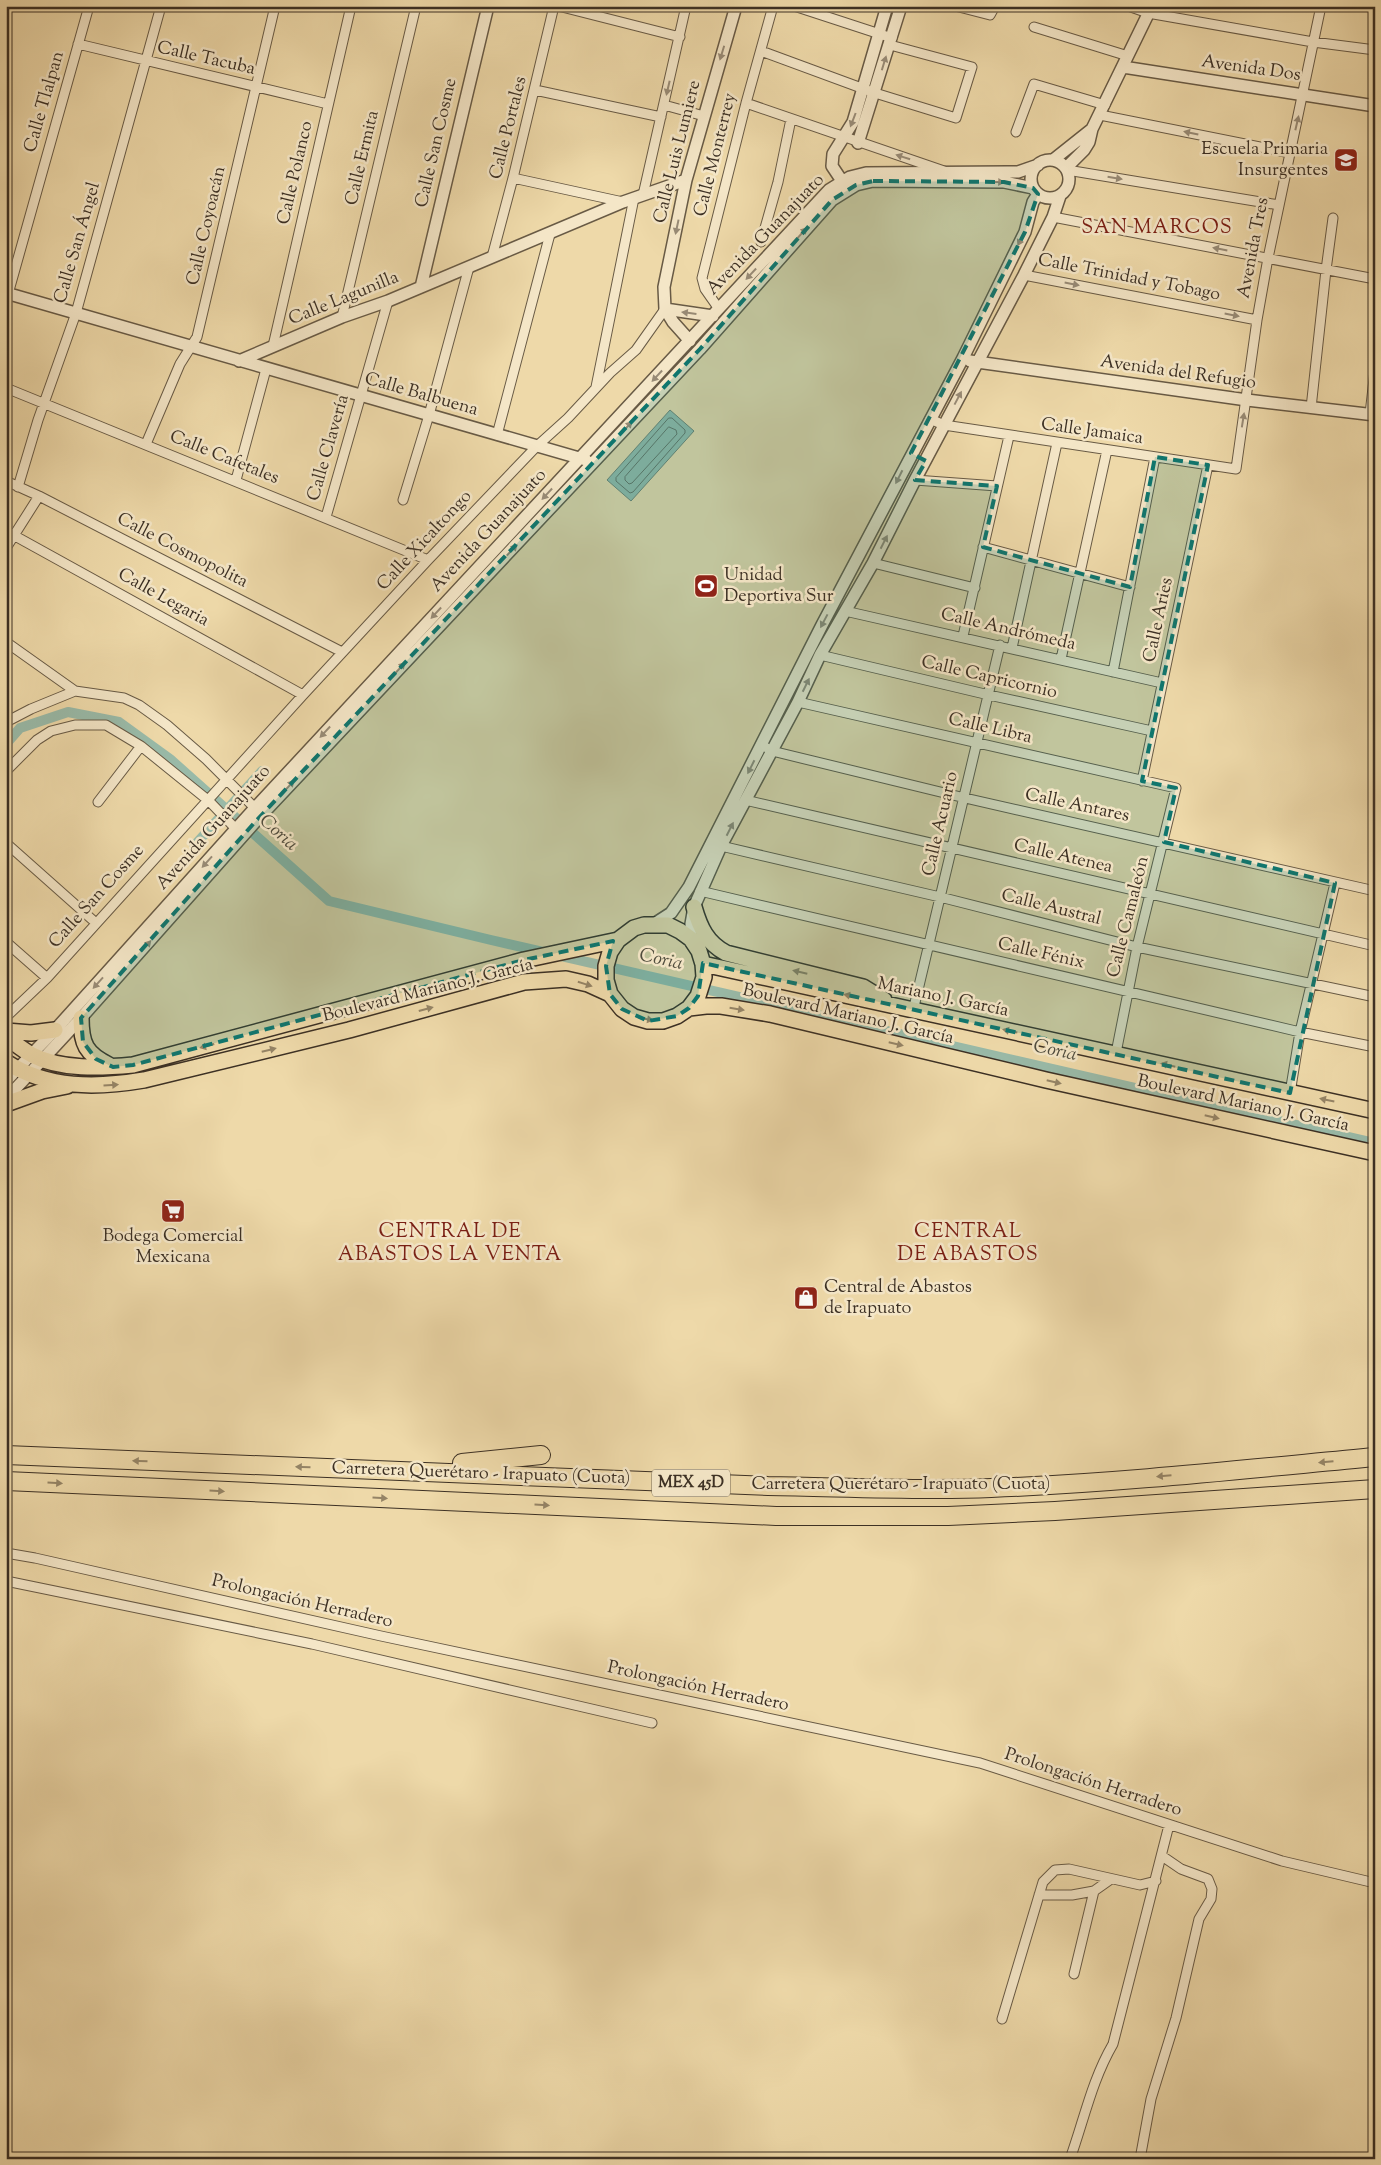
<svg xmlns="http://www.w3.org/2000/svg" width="1381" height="2165" viewBox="0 0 1381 2165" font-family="'Sorts Mill Goudy',serif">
  <rect width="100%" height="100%" fill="#eed9a9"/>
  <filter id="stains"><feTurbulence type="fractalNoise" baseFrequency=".004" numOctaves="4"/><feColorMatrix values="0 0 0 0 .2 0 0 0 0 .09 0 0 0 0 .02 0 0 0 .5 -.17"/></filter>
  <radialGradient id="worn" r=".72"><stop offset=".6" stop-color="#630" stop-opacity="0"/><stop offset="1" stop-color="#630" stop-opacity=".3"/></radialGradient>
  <path fill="#99baa8" stroke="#748373" d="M670,410l24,21 -63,70 -24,-21z"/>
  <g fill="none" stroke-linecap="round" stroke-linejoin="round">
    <path stroke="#6a7566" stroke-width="1" d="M669,418h3l13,12v3l-52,59 -3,1 -14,-12v-3z
      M669,427l7,3 1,4 -45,49 -3,1 -4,-4v-3z"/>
    <path stroke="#99baa8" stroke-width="10" d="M6,744l14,-16 48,-16 51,10 51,37 159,142 162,39 884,203
      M194,846l68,-75"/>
    <defs>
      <path id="minor" d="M558,6l122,31
        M794,6l98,32
        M955,6l35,9 5,-9
        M1128,6l20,7 165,29 62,8
        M1034,27l94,29
        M78,44l250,60
        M761,51l114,42 81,25 16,-51 -82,-22
        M535,90l126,27
        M746,103l198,68
        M664,105l40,11
        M1100,115l190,38
        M1016,132l18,-48 71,21
        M1067,170l212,35
        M513,178l110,24
        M643,195l43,-189
        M1053,217l322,62
        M761,242l17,-60 13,-63
        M492,257l21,-79 41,-172
        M1024,275l233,45
        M8,294l81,-288
        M719,309l-14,-20 -3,-11 44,-175 27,-97
        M342,317l74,-311
        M273,346l78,-340
        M596,387l38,-189
        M6,388l422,172
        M1311,408l15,-138 7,-52
        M1370,414l5,-44
        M930,419l14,6 292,44 21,-149 11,-62 53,-252
        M497,435l53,-201
        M146,444l34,-80 17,-27 78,-331
        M236,480l30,-111
        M915,480l82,6
        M6,481l33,15 303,156
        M18,487l20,-67 38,-107 85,-307
        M403,500l26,-85 40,-148
        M326,517l62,-216
        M6,531l297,164
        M983,547l147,40
        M6,548l33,-52
        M873,563l102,25
        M845,611l317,72
        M963,636l46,-200
        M6,642l69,49 49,7 15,7 28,20 39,34 49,49
        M1012,648l45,-205
        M820,655l169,40 163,36
        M1061,659l46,-209
        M1113,672l42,-215
        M798,702l378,86 -39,159 -21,106
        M6,722l25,-13 44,-18
        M762,745l10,6 193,47 410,93
        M6,771l31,-31 14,-9 24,-6h31l35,21 68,55 27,28
        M1142,781l66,-316
        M745,800l630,146
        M98,802l43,-56
        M6,843l90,80
        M721,846l219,51 197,50 238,50
        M700,891l600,141 75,15
        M6,942l41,36
        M913,1011l87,-366
        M6,1017l41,-39 256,-283 125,-135 109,-114 31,-28 42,-45 26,-23 29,-41
        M1290,1093l10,-61 35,-149
        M6,1553l29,5 346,78 599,127 302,98 93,22
        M6,1581l306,63 340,79
        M1039,1895h33l22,-4
        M1074,1974l20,-83 17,-12
        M1002,2019l41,-137 12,-12 14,-1 71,16 16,-4
        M1070,2159c14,-39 22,-79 43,-115l56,-219
        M1140,2159l11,-60 25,-81 23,-99 12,-20 1,-10 -4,-10 -27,-10 -19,-13"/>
      <path id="tertiary" d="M1123,67l252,39
        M858,143l43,-137
        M1031 179a19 19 0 1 1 38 0a19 19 0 1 1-38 0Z
        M1053,160l39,-31
        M1066,168l18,-18 5,-8 3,-13 60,-123
        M846,187l-14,-21 1,-12 20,-32 34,-116
        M421,287l67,-281
        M6,293l580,167
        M665,309l48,7
        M690,341l-17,-19 -8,-13 -1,-22 22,-107 50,-174
        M239,361l103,-44 46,-16 235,-99 63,-22
        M970,361l277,39 128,15
        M654,924l17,-11 18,-26 133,-262 141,-267 62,-126 8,-30 5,-8
        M691,939v-15l3,-17 27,-61 77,-144 22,-47 53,-92 42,-83 109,-205 29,-58 7,-21
        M6,1081l49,-51 200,-222 574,-618 21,-13 16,-4 142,-1h10l20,-7
        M6,1099l75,-81 174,-196 445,-473 132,-149 24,-15 17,-4 131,1 29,6"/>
      <path id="primary" d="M694,907c6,21 13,36 32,46l137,34 21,13
        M618,940l-8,12 -4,14v14l4,14 12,15 12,8 14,4h15l14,-5 12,-8 17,-2h15l49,8 276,66 329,73
        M703,964l672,147
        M81,1018c0,26 5,36 28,47
        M6,1031l25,2 24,-3
        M6,1036c8,7 17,14 26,19 29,15 69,13 101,10l391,-105 94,-20 16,-12 10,-3h24l12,6 11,8 8,12 4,13 1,13 -6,19 -9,12
        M6,1062c42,27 91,26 138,18l205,-50 175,-48 42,-3 22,5 22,10
        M6,1104l36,-13 25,-5"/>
      <path id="motorway" d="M6,1455l762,31c74,1 149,5 223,2 128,-5 256,-19 384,-31
        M462,1463l79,-8
        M6,1481l770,35h172l107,-5 320,-22"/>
    </defs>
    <use href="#minor" stroke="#685a45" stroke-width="11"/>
    <use href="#tertiary" stroke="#685a45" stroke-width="14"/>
    <use href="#primary" stroke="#3c3024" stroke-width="18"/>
    <use href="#motorway" stroke="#3c3024" stroke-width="20"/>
    <use href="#minor" stroke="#f4e6c7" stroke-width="9"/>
    <use href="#tertiary" stroke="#f4e6c7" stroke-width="11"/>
    <use href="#primary" stroke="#eed9a9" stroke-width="15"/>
    <use href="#motorway" stroke="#eed9a9" stroke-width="18"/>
  </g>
  <defs><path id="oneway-solid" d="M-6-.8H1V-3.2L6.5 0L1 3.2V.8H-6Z" transform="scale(1.25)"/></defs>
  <g fill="#988b76">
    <use href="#oneway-solid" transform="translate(722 53) rotate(107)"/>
    <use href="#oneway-solid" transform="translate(884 63) rotate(-73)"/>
    <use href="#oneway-solid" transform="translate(668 88) rotate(103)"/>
    <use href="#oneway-solid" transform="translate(853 120) rotate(111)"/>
    <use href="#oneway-solid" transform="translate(1297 123) rotate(-77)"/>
    <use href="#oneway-solid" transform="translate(1191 133) rotate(-168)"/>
    <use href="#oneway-solid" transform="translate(903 157) rotate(-162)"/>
    <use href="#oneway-solid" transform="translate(1115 178) rotate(9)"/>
    <use href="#oneway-solid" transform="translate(997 182) rotate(2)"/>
    <use href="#oneway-solid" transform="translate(677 227) rotate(102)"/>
    <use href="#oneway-solid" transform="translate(802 233) rotate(-48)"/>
    <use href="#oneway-solid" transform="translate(1021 239) rotate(116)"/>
    <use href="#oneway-solid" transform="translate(1220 249) rotate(-169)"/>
    <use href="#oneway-solid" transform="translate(751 274) rotate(133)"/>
    <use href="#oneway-solid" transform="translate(1072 284) rotate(11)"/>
    <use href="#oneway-solid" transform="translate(689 313) rotate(-173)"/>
    <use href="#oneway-solid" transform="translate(1232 315) rotate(11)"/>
    <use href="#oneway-solid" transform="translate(657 376) rotate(133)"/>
    <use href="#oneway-solid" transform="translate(958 398) rotate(-62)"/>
    <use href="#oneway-solid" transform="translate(1243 420) rotate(-81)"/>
    <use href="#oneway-solid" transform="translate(627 427) rotate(-47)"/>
    <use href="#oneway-solid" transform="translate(899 477) rotate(117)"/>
    <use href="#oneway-solid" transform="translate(547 494) rotate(133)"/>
    <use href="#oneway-solid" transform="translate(884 542) rotate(-63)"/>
    <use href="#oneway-solid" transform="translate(512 550) rotate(-47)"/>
    <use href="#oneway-solid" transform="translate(436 613) rotate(133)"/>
    <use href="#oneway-solid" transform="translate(824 621) rotate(118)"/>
    <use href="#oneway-solid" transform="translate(400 668) rotate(-47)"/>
    <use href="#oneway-solid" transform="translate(806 685) rotate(-64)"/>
    <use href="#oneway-solid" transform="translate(325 732) rotate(133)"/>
    <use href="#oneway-solid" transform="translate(751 767) rotate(117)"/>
    <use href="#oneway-solid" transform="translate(289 786) rotate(-47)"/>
    <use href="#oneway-solid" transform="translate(730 829) rotate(-63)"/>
    <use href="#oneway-solid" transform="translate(207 862) rotate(132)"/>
    <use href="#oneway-solid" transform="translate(146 946) rotate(-48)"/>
    <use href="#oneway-solid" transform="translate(98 983) rotate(132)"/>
  </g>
  <g fill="#958466">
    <use href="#oneway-solid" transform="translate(800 972) rotate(-167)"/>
    <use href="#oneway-solid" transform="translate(585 984) rotate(17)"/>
    <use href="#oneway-solid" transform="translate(851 996) rotate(-167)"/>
    <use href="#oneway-solid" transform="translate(426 1009) rotate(-15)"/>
    <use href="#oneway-solid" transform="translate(737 1009) rotate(9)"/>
    <use href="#oneway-solid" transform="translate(646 1019) rotate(10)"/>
    <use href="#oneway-solid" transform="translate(1010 1031) rotate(-168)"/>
    <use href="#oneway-solid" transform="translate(896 1044) rotate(13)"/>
    <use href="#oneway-solid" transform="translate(207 1046) rotate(165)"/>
    <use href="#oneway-solid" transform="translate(269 1050) rotate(-14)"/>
    <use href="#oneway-solid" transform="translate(1168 1065) rotate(-167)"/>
    <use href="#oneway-solid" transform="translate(1054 1082) rotate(13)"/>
    <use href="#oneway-solid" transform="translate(111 1085) rotate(-4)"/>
    <use href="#oneway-solid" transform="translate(1327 1100) rotate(-168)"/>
    <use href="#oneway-solid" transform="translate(1212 1117) rotate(13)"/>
    <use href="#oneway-solid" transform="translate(140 1461) rotate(-178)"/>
    <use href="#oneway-solid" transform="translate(1326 1462) rotate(175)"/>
    <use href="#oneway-solid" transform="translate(303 1467) rotate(-178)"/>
    <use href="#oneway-solid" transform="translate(1164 1476) rotate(175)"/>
    <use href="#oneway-solid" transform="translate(55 1483) rotate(3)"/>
    <use href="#oneway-solid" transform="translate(217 1491) rotate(3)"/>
    <use href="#oneway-solid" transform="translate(380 1498) rotate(3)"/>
    <use href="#oneway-solid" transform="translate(542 1505) rotate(3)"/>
  </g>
  <path fill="#0f766e" fill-opacity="0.2" stroke="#0f766e" stroke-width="4" stroke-dasharray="10 6" stroke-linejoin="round" d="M873,181l131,1 29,6 5,6 -13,38 -114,221 15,8 -11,19 82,6 -14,61 147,40 25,-130 53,8 -66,316 34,7 -12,54 171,41 -45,210 -587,-130 -5,33 -9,12 -12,8 -29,5 -26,-12 -12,-15 -4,-28 7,-25 -89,19 -391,105 -20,2 -17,-8 -13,-17 -2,-24 174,-196 445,-473 132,-149 24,-15z"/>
  <defs>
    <symbol id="school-square" viewBox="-11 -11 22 22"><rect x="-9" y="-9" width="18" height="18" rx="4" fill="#8f2418" stroke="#f4e6c7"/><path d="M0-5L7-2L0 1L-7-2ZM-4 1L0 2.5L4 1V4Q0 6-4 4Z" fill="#fff"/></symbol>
    <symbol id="stadium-square" viewBox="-11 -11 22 22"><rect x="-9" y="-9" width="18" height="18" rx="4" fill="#8f2418" stroke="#f4e6c7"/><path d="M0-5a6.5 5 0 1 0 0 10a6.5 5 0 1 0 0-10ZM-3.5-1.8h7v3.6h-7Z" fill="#fff"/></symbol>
    <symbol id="supermarket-square" viewBox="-11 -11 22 22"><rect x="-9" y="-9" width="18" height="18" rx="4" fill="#8f2418" stroke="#f4e6c7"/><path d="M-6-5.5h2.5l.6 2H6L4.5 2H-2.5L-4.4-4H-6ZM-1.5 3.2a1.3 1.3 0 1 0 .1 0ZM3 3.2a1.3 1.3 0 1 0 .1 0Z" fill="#fff"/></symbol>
    <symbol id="shop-square" viewBox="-11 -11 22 22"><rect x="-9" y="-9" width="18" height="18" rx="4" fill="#8f2418" stroke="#f4e6c7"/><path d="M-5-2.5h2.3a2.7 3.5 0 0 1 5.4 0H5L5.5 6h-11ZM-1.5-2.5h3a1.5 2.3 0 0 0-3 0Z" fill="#fff"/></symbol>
  </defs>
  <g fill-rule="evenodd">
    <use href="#school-square" x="1332" y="146" width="28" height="28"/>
    <use href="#stadium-square" x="692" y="572" width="28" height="28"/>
    <use href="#supermarket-square" x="159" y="1197" width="28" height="28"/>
    <use href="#shop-square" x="792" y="1284" width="28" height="28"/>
  </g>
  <g text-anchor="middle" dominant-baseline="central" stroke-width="5" stroke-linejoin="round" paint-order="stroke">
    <rect fill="#f4e6c7" stroke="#736755" stroke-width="1" x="652" y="1469.5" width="78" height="27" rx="4"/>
    <g font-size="16" font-weight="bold" fill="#3c3024">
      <text x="691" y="1483">MEX 45D</text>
    </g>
    <g font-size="18" fill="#3c3024" stroke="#f4e6c7">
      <text transform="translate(206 59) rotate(13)">Calle Tacuba</text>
      <text transform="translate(1251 69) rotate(8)">Avenida Dos</text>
      <text transform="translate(45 102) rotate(-74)">Calle Tlalpan</text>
      <text transform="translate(509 128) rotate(-76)">Calle Portales</text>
      <text transform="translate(437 143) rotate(-77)">Calle San Cosme</text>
      <text transform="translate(678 152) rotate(-76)">Calle Luis Lumiere</text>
      <text transform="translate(716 155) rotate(-76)">Calle Monterrey</text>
      <text transform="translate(363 158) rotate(-77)">Calle Ermita</text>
      <text transform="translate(296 173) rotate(-77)">Calle Polanco</text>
      <text transform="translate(207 226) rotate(-77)">Calle Coyoacán</text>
      <text transform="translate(766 235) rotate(-46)">Avenida Guanajuato</text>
      <text transform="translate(78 243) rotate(-74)">Calle San Ángel</text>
      <text transform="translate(1254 248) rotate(-79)">Avenida Tres</text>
      <text transform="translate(1129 278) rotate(11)">Calle Trinidad y Tobago</text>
      <text transform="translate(344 299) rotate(-22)">Calle Lagunilla</text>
      <text transform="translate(1178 373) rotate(8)">Avenida del Refugio</text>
      <text transform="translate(421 395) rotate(16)">Calle Balbuena</text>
      <text transform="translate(1092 432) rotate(8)">Calle Jamaica</text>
      <text transform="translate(329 448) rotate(-74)">Calle Clavería</text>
      <text transform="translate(224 458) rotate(22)">Calle Cafetales</text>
      <text transform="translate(489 531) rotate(-47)">Avenida Guanajuato</text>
      <text transform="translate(425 541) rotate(-47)">Calle Xicaltongo</text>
      <text transform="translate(182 551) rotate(27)">Calle Cosmopolita</text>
      <text transform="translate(163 598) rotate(29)">Calle Legaria</text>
      <text transform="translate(1159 620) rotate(-78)">Calle Aries</text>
      <text transform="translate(1008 630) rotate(13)">Calle Andrómeda</text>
      <text transform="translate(989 678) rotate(13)">Calle Capricornio</text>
      <text transform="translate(990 729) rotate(13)">Calle Libra</text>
      <text transform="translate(1077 806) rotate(12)">Calle Antares</text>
      <text transform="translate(941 824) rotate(-77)">Calle Acuario</text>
      <text transform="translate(214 828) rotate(-48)">Avenida Guanajuato</text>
      <text transform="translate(1063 857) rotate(13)">Calle Atenea</text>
      <text transform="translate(97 897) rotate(-48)">Calle San Cosme</text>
      <text transform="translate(1051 908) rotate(14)">Calle Austral</text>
      <text transform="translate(1129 917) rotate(-76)">Calle Camaleón</text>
      <text transform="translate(1041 954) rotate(13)">Calle Fénix</text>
      <text transform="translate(428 991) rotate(-14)">Boulevard Mariano J. García</text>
      <text transform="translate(943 998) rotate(12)">Mariano J. García</text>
      <text transform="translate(848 1015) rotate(13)">Boulevard Mariano J. García</text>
      <text transform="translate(1243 1104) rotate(12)">Boulevard Mariano J. García</text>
      <text transform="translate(481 1474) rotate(2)">Carretera Querétaro - Irapuato (Cuota)</text>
      <text x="901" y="1485">Carretera Querétaro - Irapuato (Cuota)</text>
      <text transform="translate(302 1602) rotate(13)">Prolongación Herradero</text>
      <text transform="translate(698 1687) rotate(12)">Prolongación Herradero</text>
      <text transform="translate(1093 1783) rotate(18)">Prolongación Herradero</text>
    </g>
    <g font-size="18" fill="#3c3024" stroke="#f4e6c7" text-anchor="start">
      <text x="1328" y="150" text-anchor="end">Escuela Primaria<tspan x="1328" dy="21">Insurgentes</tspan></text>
      <text x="724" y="576">Unidad<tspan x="724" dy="21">Deportiva Sur</tspan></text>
      <text x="173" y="1237" text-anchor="middle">Bodega Comercial<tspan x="173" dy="21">Mexicana</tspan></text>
      <text x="824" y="1288">Central de Abastos<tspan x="824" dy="21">de Irapuato</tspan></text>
    </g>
    <g font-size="19" font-style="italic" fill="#4f4c3e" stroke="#f4e6c7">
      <text transform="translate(278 833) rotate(42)">Coria</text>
      <text transform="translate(661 960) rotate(13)">Coria</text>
      <text transform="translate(1055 1051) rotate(13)">Coria</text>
    </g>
    <g font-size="20" letter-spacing="1" fill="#7a1f14" stroke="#f4e6c7">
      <text x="1157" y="228">SAN MARCOS</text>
      <text x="450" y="1232">CENTRAL DE<tspan x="450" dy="23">ABASTOS LA VENTA</tspan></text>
      <text x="968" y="1232">CENTRAL<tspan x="968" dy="23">DE ABASTOS</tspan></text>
    </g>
  </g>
  <rect width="1381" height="2165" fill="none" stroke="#eed9a9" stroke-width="25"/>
  <rect x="8" y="8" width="1366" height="2150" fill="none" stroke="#3c3024" stroke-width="2.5"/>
  <rect x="12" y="12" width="1356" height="2140" fill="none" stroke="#3c3024"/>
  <rect width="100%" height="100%" filter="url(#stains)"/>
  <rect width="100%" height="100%" fill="url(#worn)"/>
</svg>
